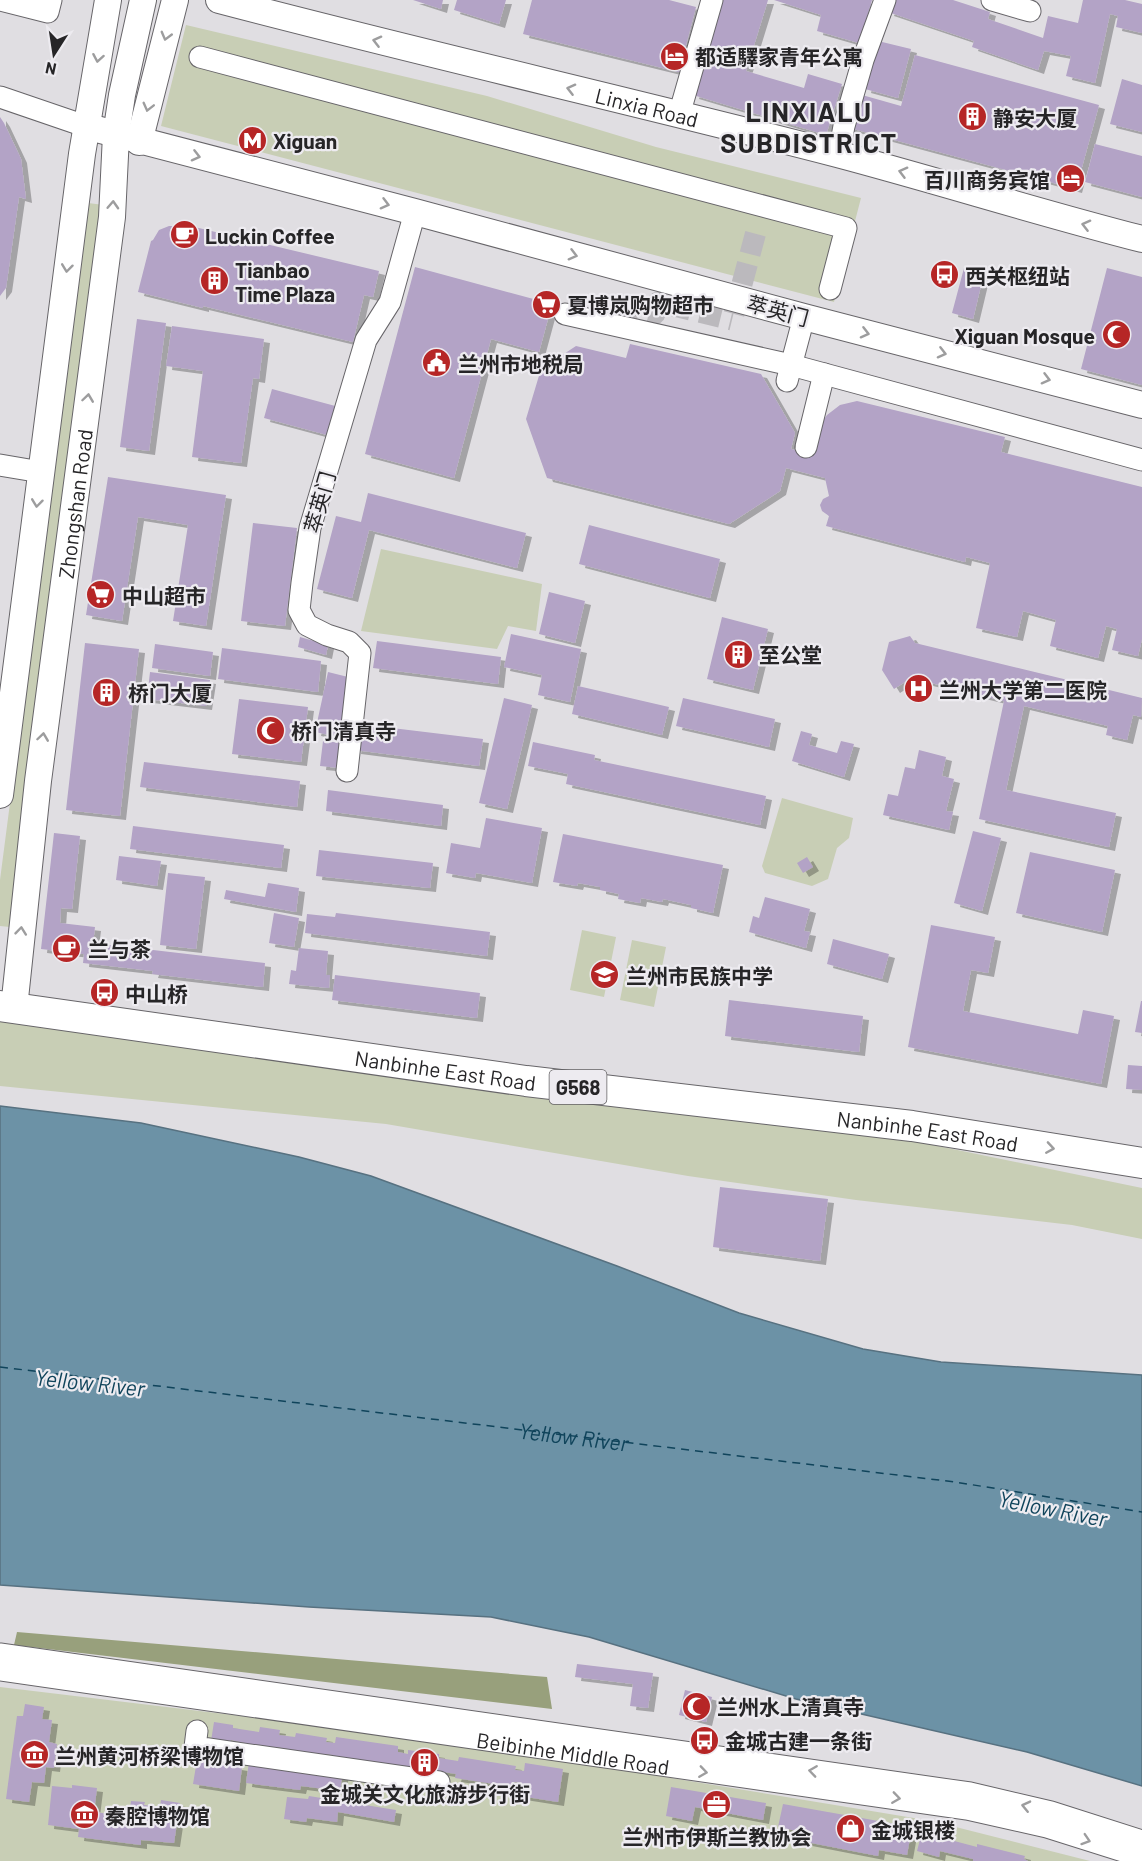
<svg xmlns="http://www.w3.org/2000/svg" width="1142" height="1861" viewBox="0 0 1142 1861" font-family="Barlow,'Noto Sans SC',sans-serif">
  <defs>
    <filter id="shadow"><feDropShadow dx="6" dy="4" stdDeviation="0" flood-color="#0004"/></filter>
  </defs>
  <rect width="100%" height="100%" fill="#e0dee2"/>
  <path fill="#c8ceb5" d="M186,25l301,71 169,51 205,51 -27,104 -673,-176z
    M88,203l16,2 -94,722 -10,-1v-46z
    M381,549l161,35 -6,47 -28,-5 -11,23 -136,-18z
    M782,798l71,20 -4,20 -12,10 -9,31 -16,7 -47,-13 -3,-7z
    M582,930l34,7 -12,60 -34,-7z
    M632,940l34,7 -12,60 -34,-7z
    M0,1020l841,106 301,62v51l-70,-14 -216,-25 -168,-24 -302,-52 -386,-38z
    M0,1687l441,53 491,81 158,40h-1090z"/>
  <path fill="#98a07c" d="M17,1632l530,45 5,32 -538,-64z"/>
  <path fill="#6c92a6" stroke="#577180" stroke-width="1.5" d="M0,1106l141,17 158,34 72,19 246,90 122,47 124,36 78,13 201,13v411l-115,-34 -231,-53 -207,-62 -98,-20 -182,-10 -309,-22z"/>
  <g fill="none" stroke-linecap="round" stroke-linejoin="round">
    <path stroke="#10445b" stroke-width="1.5" stroke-dasharray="8 6" stroke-linecap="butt" id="s1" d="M0,1367l955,115 187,30"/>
  </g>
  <path fill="#b3a3c6" filter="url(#shadow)" d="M413,0h30l-2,9z
    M457,0h49l-7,24 -45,-14z
    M532,0h137l27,7 -17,65 -156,-38z
    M721,0h47l-22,71 58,17 4,-14 34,10 -16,51 -133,-40z
    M774,0h98l-13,43 -42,-12 4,-16z
    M892,0h61l37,12 -2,7 55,19 5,-22 30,7 5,-23h42l17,4v29l-26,-6 2,-11 -8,-2 -15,69 -29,-7 5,-20 -27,-5 -6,19 -66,-23 2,-6 -86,-29z
    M878,41l33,8 -13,49 -33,-9z
    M915,55l184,50 -23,84 -230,-62 9,-34 46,13z
    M1122,79l20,6v47l-32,-8z
    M0,117l4,6 17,36 5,40 -7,-2 -13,91 -6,8z
    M1095,144l47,12v41l-57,-15z
    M178,223l201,48 -6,26 -9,-2 -11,47 -150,-36v2l-65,-16 13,-51 2,-1 6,-10 10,-4h6z
    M415,267l137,37 -13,48 -48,-13 -37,139 -89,-24z
    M964,268l20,5 -11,46 -21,-6z
    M1107,268l35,9v108l-61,-16z
    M137,319l29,4 -17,128 -29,-4z
    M172,326l92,13 -5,40 -6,-1 -12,85 -49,-6 11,-86 -37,-5z
    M630,344l131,30 34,59 -4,16 21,6 6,-27 9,-13 13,-10 17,-4 148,36 -4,15 141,35v152l-4,17 -26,-6 5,-21 -11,-3 -8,32 -48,-12 6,-26 -33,-9 -6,26 -41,-9 14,-65 -24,-6 -1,5 -139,-36 3,-10 -7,-5 -2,-6 3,-6 6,-3 -4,-18 -39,-10 -6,23 -51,33 -182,-46 -21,-59 15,-50 35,-23 50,12z
    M272,389l67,18 -8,29 -67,-18z
    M108,477l118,18 -20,131 -33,-5 15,-96 -50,-8 -16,104 -36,-6z
    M368,493l158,40 -9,35 -148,-38 -17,68 -35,-9 19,-73 25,6z
    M253,523l44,5 -12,98 -44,-5z
    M589,525l131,34 -10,39 -131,-34z
    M549,592l36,9 -10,42 -36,-9z
    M722,617l46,12 -15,61 -46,-11z
    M511,634l70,15 -11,53 -32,-7 4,-20 -38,-8z
    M910,636l5,7 227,55 -1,19 -8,-2 -6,25 -21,-5 2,-9 -84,-20 -18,84 110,23 -7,34 -130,-28 25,-118 -93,-23 -17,11 -12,-19 7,-28z
    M300,637l28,8 -2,10 -28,-8z
    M377,641l124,16 -3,27 -125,-16z
    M85,643l54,6 -19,167 -54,-6z
    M155,644l58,8 -3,24 -58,-8z
    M222,648l99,13 -3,31 -100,-13z
    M150,672l60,8 -4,26 -59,-7z
    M328,672l24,6 -13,59 -24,-5z
    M578,686l91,21 -7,28 -90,-21z
    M504,698l28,7 -25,104 -28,-6z
    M683,698l92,21 -6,28 -93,-21z
    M239,699l69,8 -7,55 -69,-8z
    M359,724l124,15 -4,27 -124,-16z
    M801,731l11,3 -3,11 28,8 4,-12 13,3 -10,33 -52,-16z
    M323,741l20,2 -3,25 -20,-2z
    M533,742l62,13 -1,5 172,36 -6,29 -194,-41 2,-10 -40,-8z
    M919,750l27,7 -4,19 12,3 -8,32 7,1 -4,18 -66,-15 5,-21 10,2 7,-29 10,2z
    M144,762l156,19 -3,26 -157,-20z
    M328,790l115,15 -2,21 -115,-15z
    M486,818l56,10 -10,55 -56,-10 -1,5 -29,-5 5,-30 29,5z
    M133,826l151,19 -3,23 -151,-19z
    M973,831l28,7 -19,73 -28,-8z
    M54,833l26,3 -8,73 -11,-1 -1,15 35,4 -2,16 172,20 -2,24 -111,-13 1,-3 -70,-8 1,-9 -43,-5z
    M563,834l160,31 -10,48 -22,-5v-3l-28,-6 -1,3 -21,-4 -1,5 -22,-4 1,-5 -19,-4v-3l-22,-4 -1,3 -24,-4z
    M319,850l114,13 -3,25 -114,-12z
    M1030,852l85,18 -13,62 -86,-19z
    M119,856l42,5 -4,25 -41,-6z
    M807,857l6,10 -10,6 -6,-10z
    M168,873l37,4 -9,72 -36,-4z
    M268,883l31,5 -3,24 -72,-13 2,-9 39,7z
    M765,897l45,12 -6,22 6,1 -4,16 -57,-16 4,-16 6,2z
    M274,913l25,5 -5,29 -25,-4z
    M336,913l154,19 -3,24 -182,-23 2,-19 28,3z
    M931,925l64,12 -7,36 -17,-3 -8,41 115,23 5,-24 31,6 -13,68 -193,-37z
    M833,939l56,15 -7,25 -55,-15z
    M299,948l29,3 -2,24h4l-1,13 -40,-4 2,-14 5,1z
    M335,975l145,18 -3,25 -145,-18z
    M729,1000l134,16 -4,36 -134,-16z
    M1141,1001h1v32l-7,-1z
    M1128,1065l14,1v24l-16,-1z
    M720,1187l108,12 -8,62 -107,-14z
    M577,1664l76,9 -5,35 -18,-2 3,-22 -58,-7z
    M685,1690l27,7 -6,25 -27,-7z
    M25,1704l19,3 -2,12 10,1 -3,22 8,2 -3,24 -8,-1 -2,16 -12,-1 -3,20 -23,-3 11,-83h6z
    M214,1722l19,3v3l26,4 1,-5 20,3 -1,5 16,2 1,-4 31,5 -1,4 9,1 1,-6 62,9v6l10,2v-4l31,4v4l19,3 1,-4 57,9 -1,4 9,1 1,-8 38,6 -5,33 -38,-6 2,-13 -8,-1 -1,5 -58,-9 1,-4 -19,-3 -41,-6 -1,3 -62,-10v-3l-8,-1 -1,3 -31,-5v-2l-16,-3v3l-46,-10 -1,4 -19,-3z
    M197,1760l45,7 -3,24 -46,-7z
    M249,1762l94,10 -3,19 -39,-5 -1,4 -54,-7z
    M72,1785l25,3 -3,24 35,4 2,-15 14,1 -1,3 16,2 1,-7 19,3 -6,40 -33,-3v5l-63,-8 1,-8 -31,-4 4,-39 20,2z
    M671,1787l95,16 -3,17 -68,-13 -3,14 -26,-5z
    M309,1796l87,14 -2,12 -56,-10 -1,10 -30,-4 -1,4 -22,-3 3,-22 21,2z
    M783,1804l129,23 -5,28 -28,-5 -1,6 -82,-16 1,-9 -19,-4z
    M923,1828l22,5 -2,5 34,9v-3l48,12 -1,3 4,2h-55v-2l-33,-8 -1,6 -22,-6z"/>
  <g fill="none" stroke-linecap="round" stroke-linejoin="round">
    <path stroke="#bbb9bd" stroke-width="21" stroke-dasharray="21 10" stroke-linecap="butt" d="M619,305l36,9 3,-12 74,18
      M734,314l23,-86"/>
    <defs>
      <g id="minor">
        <path d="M0,0l48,12 3,-12"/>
        <path d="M992,0l38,11"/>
        <path d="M200,57l646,171 -16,61"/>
        <path d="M0,97l85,29"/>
        <path d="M679,115l33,-115"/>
        <path d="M839,154l5,-28 19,-66 22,-60"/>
        <path d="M565,314l226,51 351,95"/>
        <path d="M787,381l17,-64"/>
        <path d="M806,447l18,-73"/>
        <path d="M0,465l41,7"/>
        <path d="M347,771l13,-118 -11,-11 -22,-7 -20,-10 -8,-15 3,-27 8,-55 56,-188 24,-38 25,-90"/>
        <path d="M0,1654l970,139 81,19 91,29"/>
        <path id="s2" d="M0,1670l967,139 80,18 95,30"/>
        <path d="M197,1731l-2,16 244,35"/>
      </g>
      <g id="major">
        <path id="s3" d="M219,0c205,54 413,101 618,154 102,27 203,59 305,85"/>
        <path d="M85,126l330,86 389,105 338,88"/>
        <path d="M139,142l36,-142"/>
        <path d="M0,795l82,-641 26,-154"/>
        <path id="s4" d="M14,1008l24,-227 74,-564 4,-82 6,-40 21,-95"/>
      </g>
      <g id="highway">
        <path id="s5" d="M0,1006l526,75 386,45 230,37"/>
      </g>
    </defs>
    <use href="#minor" stroke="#676569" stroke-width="23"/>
    <use href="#major" stroke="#676569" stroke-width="28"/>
    <use href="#highway" stroke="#676569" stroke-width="32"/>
    <use href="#minor" stroke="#fff" stroke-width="21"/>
    <use href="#major" stroke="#fff" stroke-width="26"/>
    <use href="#highway" stroke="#fff" stroke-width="30"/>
  </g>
  <defs><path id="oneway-chevron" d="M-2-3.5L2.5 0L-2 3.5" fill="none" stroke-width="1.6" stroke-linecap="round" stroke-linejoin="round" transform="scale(1.5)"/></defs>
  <g stroke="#9d9d9e">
    <use href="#oneway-chevron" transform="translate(166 36) rotate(105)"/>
    <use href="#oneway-chevron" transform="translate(377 41) rotate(-166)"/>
    <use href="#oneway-chevron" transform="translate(98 58) rotate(100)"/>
    <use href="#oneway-chevron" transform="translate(571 89) rotate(-166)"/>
    <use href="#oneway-chevron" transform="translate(148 107) rotate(104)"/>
    <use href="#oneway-chevron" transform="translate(196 156) rotate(14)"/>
    <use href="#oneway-chevron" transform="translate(903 172) rotate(-165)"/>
    <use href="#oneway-chevron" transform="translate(385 204) rotate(15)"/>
    <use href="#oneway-chevron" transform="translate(113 205) rotate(-87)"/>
    <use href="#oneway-chevron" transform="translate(1086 225) rotate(-166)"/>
    <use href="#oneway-chevron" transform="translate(573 255) rotate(15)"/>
    <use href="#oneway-chevron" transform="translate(67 268) rotate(97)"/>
    <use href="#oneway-chevron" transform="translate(865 333) rotate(14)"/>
    <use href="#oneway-chevron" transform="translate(942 353) rotate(14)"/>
    <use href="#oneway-chevron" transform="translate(1046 379) rotate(15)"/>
    <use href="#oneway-chevron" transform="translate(88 398) rotate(-82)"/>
    <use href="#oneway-chevron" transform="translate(37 503) rotate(97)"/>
    <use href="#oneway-chevron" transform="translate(43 737) rotate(-82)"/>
    <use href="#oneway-chevron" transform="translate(21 931) rotate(-84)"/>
    <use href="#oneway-chevron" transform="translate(1050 1148) rotate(9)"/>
    <use href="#oneway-chevron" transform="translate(813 1771) rotate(-172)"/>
    <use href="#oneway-chevron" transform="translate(703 1772) rotate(8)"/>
    <use href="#oneway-chevron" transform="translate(896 1798) rotate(8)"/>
    <use href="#oneway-chevron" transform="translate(1026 1806) rotate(-167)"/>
    <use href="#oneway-chevron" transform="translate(1086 1840) rotate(18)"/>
  </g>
  <defs>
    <symbol id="hotel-disc" viewBox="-11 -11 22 22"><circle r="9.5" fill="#b62626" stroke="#edebf0"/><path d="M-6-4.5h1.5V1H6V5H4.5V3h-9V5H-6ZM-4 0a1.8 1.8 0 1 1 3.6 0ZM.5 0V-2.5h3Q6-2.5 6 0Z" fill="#fff"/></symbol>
    <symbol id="building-disc" viewBox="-11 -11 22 22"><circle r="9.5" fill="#b62626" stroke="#edebf0"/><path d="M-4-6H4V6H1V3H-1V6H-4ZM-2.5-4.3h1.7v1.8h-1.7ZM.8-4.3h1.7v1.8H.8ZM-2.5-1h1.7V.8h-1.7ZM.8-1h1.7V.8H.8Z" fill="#fff"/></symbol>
    <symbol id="metro-disc" viewBox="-11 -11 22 22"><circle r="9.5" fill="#b62626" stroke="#edebf0"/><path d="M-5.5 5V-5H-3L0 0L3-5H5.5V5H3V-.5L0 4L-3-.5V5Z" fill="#fff"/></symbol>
    <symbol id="cafe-disc" viewBox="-11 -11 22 22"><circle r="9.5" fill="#b62626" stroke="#edebf0"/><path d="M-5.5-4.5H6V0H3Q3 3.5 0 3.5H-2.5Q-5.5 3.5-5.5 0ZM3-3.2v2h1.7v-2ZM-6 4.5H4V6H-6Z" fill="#fff"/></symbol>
    <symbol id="bus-disc" viewBox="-11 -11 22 22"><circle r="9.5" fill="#b62626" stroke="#edebf0"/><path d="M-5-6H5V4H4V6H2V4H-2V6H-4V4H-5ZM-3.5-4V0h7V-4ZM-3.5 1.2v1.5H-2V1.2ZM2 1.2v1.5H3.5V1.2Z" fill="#fff"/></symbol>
    <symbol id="supermarket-disc" viewBox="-11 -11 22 22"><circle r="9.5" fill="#b62626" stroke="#edebf0"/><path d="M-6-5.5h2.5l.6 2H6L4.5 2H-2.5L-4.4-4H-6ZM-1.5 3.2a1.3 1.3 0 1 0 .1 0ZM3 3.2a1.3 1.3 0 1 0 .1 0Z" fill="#fff"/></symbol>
    <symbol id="mosque-disc" viewBox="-11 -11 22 22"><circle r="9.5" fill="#b62626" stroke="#edebf0"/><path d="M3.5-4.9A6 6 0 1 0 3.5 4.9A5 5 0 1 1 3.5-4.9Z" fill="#fff"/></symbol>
    <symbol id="civic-disc" viewBox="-11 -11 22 22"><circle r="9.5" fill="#b62626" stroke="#edebf0"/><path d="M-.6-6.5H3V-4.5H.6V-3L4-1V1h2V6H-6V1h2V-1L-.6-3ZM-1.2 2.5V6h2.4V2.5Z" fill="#fff"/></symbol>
    <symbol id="hospital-disc" viewBox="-11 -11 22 22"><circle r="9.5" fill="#b62626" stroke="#edebf0"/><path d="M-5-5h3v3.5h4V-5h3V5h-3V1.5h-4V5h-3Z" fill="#fff"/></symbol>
    <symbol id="school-disc" viewBox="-11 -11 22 22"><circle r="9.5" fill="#b62626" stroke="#edebf0"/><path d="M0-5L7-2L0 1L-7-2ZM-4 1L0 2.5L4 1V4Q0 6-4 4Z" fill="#fff"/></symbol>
    <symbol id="museum-disc" viewBox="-11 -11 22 22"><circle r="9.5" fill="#b62626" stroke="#edebf0"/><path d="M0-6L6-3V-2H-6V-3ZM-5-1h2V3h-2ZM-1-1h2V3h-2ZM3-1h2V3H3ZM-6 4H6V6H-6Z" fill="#fff"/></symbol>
    <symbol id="office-disc" viewBox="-11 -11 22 22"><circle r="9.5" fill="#b62626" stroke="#edebf0"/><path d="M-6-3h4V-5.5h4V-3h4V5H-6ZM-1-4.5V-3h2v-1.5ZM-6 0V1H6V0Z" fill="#fff"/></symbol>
    <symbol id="shop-disc" viewBox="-11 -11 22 22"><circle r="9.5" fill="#b62626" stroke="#edebf0"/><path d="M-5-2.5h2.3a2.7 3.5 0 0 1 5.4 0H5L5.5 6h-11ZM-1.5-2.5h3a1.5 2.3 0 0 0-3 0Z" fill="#fff"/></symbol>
  </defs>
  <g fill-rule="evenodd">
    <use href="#hotel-disc" x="658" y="40" width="33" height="33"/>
    <use href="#building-disc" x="956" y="100" width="33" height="33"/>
    <use href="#metro-disc" x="236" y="124" width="33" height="33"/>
    <use href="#hotel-disc" x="1054" y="162" width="33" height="33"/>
    <use href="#cafe-disc" x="168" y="218" width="33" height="33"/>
    <use href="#bus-disc" x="928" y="258" width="33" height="33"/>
    <use href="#building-disc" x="198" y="264" width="33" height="33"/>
    <use href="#supermarket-disc" x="530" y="288" width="33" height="33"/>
    <use href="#mosque-disc" x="1100" y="318" width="33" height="33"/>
    <use href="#civic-disc" x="420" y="346" width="33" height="33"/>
    <use href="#supermarket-disc" x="84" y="578" width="33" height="33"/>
    <use href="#building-disc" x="722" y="638" width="33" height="33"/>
    <use href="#hospital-disc" x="902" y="672" width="33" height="33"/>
    <use href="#building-disc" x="90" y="676" width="33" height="33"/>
    <use href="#mosque-disc" x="254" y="714" width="33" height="33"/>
    <use href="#cafe-disc" x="50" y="932" width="33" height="33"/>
    <use href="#school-disc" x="588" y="958" width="33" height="33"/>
    <use href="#bus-disc" x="88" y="976" width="33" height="33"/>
    <use href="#mosque-disc" x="680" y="1690" width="33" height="33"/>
    <use href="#bus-disc" x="688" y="1724" width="33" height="33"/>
    <use href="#museum-disc" x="18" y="1738" width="33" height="33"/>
    <use href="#building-disc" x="408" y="1746" width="33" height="33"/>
    <use href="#office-disc" x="700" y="1788" width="33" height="33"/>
    <use href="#museum-disc" x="68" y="1798" width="33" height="33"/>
    <use href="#shop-disc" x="834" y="1812" width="33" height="33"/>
  </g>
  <g text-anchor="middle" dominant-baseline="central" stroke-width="4.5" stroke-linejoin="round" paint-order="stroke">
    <rect fill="#edebf0" stroke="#626063" stroke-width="1.5" x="549.5" y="1070" width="57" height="34" rx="4.5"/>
    <g font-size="20" font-weight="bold" fill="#262527">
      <text x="578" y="1087">G568</text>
    </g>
    <g font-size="21" font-weight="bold" fill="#262527" stroke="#edebf0" text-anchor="start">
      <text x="695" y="56">都适驛家青年公寓</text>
      <text x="993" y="117">静安大厦</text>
      <text x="273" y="140">Xiguan</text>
      <text x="1050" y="179" text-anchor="end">百川商务宾馆</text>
      <text x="205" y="235">Luckin Coffee</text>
      <text x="235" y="269">Tianbao<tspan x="235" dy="24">Time Plaza</tspan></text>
      <text x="965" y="275">西关枢纽站</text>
      <text x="567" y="304">夏博岚购物超市</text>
      <text x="1095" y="335" text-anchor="end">Xiguan Mosque</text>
      <text x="458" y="363">兰州市地税局</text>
      <text x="122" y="595">中山超市</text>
      <text x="759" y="654">至公堂</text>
      <text x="939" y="689">兰州大学第二医院</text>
      <text x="128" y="692">桥门大厦</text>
      <text x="291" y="730">桥门清真寺</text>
      <text x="88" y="948">兰与茶</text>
      <text x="626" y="975">兰州市民族中学</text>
      <text x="125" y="993">中山桥</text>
      <text x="717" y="1706">兰州水上清真寺</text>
      <text x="725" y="1740">金城古建一条街</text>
      <text x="55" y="1755">兰州黄河桥梁博物馆</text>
      <text x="425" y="1793" text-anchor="middle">金城关文化旅游步行街</text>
      <text x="105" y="1815">秦腔博物馆</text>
      <text x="871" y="1829">金城银楼</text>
      <text x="717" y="1836" text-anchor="middle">兰州市伊斯兰教协会</text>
    </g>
    <g font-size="21" fill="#262527" stroke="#edebf0">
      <text stroke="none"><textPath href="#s3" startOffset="441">Linxia Road</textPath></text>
      <text transform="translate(778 310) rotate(15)">萃英门</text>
      <text transform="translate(319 502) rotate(-74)">萃英门</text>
      <text stroke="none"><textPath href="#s4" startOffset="508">Zhongshan Road</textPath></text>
      <text stroke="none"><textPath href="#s5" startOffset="450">Nanbinhe East Road</textPath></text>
      <text stroke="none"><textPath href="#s5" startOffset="936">Nanbinhe East Road</textPath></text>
      <text stroke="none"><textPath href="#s2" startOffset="579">Beibinhe Middle Road</textPath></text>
    </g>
    <g font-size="22" font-style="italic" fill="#10445b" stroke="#edebf0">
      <text transform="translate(90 1382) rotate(6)">Yellow River</text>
      <text stroke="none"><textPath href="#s1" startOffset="578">Yellow River</textPath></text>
      <text transform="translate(1053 1508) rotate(11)">Yellow River</text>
    </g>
    <g font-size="27" font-weight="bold" letter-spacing="1.5" fill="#262527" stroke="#edebf0">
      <text x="809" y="111">LINXIALU<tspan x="809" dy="31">SUBDISTRICT</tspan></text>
    </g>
  </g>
  <g transform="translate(54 54) rotate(192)" stroke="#edebf0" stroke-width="4.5" paint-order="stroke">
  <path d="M0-4.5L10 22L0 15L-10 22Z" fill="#262527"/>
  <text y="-9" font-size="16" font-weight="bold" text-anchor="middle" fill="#262527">N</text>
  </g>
</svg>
